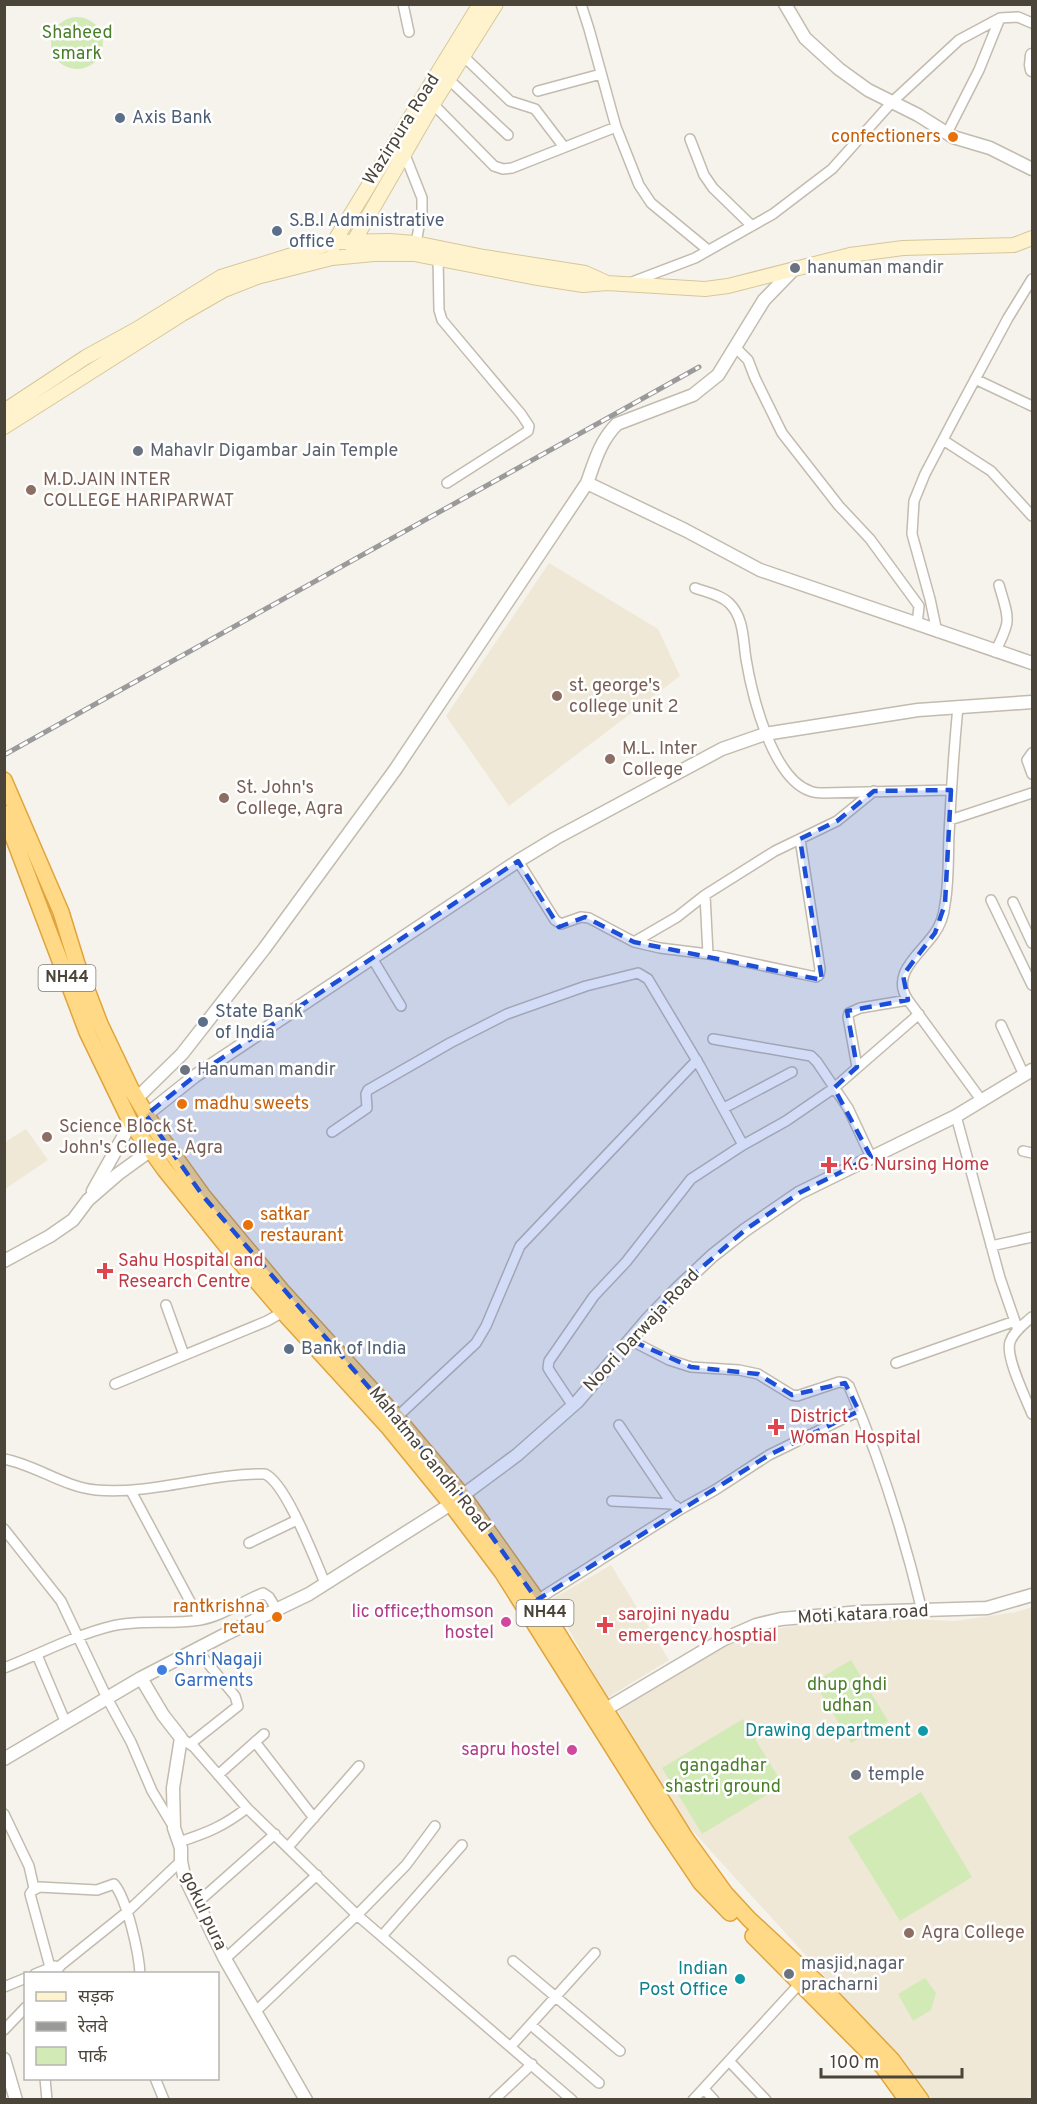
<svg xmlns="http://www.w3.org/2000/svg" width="1037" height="2104" viewBox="0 0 1037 2104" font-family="Overpass,'Noto Sans Devanagari',sans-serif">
  <rect width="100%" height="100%" fill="#f6f3ec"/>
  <path fill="#efe8d6" d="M549,563l109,66 22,47 -171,130 -63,-90z
    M26,1129l22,31 -43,29v-47z
    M611,1565l58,95 -62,38 -55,-99z
    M1032,1607v492h-100l-36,-48 -14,-12 -193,-212 -64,-100 -7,-18 106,-62 39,-17 81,-10 42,-2 69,3 61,-9z"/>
  <path fill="#d2eab5" d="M51 43a26 26 0 1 1 52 0a26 26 0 1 1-52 0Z
    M851,1660l37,61 -37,22 -37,-61z
    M743,1719l40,66 -81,49 -40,-66z
    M921,1792l51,85 -72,44 -52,-84z
    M925,1978l11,15 -5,17 -18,11 -15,-27z"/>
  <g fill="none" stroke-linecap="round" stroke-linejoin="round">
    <defs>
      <path id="minor" d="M403,4l6,28
        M581,4l8,25 27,98 23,58 12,18 57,47
        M459,52l51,49 25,8 29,38
        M445,76l63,59
        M538,91l63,-17
        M433,104l61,62 9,3 9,-1 104,-41
        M947,133l32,-63 21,-52
        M690,139l14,36 9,13 39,38
        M405,155l17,43v13l-7,37
        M438,257l1,53 3,10 79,94 8,12 -1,5 -9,6 -72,46
        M632,282l63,-24 78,-44 59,-45 60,-67 67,-62 41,-22 18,-1 14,6
        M735,347l13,13 7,18 27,55 57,73 31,33 49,67 -2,19
        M975,379l57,27
        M943,440l48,31 41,45
        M695,588c11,4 26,7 34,15 15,14 14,37 17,56 6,36 26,119 64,132 4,2 10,2 14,2l127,-3
        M937,632l-7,-33 -18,-65 2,-33 11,-27 32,-61 51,-95 24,-39
        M995,652c17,-33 14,-32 4,-67
        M958,706c-4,43 -7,86 -9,129 -1,23 0,47 -4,69 -1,10 -5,22 -11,30 -14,20 -44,40 -26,66l74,101
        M1032,753l-5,7 5,14
        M950,820l82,-27
        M518,861l37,59 6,4 20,-7 8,1 45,24 26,6 48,6 108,23 3,-2 1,-6 -20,-130
        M705,895l3,59
        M991,900l41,85
        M1013,902l19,41
        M634,942l43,-25 28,-22 70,-44 62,-30 37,-30
        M372,958l29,48
        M1001,1025l23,50
        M713,1039l98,17 6,6 31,46 23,49
        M857,1067l-9,-50 1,-4 11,-5 48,-8
        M724,1108l68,-36
        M956,1116l44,162 18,52
        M332,1132l35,-24 -1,-14 2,-4 82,-47 57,-29 79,-28 52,-13 10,6 52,87 43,79
        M1023,1151l9,2
        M991,1246l41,-9
        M166,1305l18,50
        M1032,1317c-8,7 -18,14 -22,25 -5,15 16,56 22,72
        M630,1340l39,20 22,7 48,3 19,4 34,21 5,1 42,-14 6,1 4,3c31,73 55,149 73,225
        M896,1363l119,-42
        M115,1384l152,-63 16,-9
        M573,1406l-22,-33 -3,-5 1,-7 45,-65 32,-34 65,-83 52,-34 43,-24 48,-33 85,-74
        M397,1417l79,-74 10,-17 34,-80 177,-186
        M619,1425l53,79
        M4,1459c32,6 60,28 92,31 57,5 112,-17 169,-16 21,9 50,86 60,109
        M131,1491l69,129
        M612,1501l60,3 4,2
        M4,1529l57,72 46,97 24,44 21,49 21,35
        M249,1543l48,-23
        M537,1600l144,-91 34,-19 54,-35 90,-44
        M37,1655l28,66
        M4,1668c36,-14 71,-33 108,-42 29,-7 59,-1 88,-6 23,-4 42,-19 63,-27l6,4 8,13
        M181,1738l13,9 53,61 110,107 215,185
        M255,1742l59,76
        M190,1744l48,-38 -3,-10 -39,-47
        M218,1775l46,-41
        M4,1814l25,52 5,22
        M179,1842c28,-9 45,-16 68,-34
        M288,1847l71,-81
        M197,1903l78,-69
        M382,1936l80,-91
        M225,1959l92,-84
        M513,1961l107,90
        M50,1967l-20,-73 2,-3 7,-4 58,3 17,-6c13,15 25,69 26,90
        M35,1974l20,-8
        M54,1974l7,-9 66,-53 54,-51
        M4,1987l22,-9
        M256,2011l101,-96 49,-50 29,-39
        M531,2025l68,58
        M4,2030l22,-23
        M512,2045l83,-92
        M729,2061l37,39
        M45,2078l2,22
        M155,2078l9,22
        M704,2089l10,11
        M494,2100l38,-36
        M693,2100l110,-120"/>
      <path id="tertiary" d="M785,4l20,34 34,31 29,21 50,25 35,22 37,11 42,21
        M1032,55l-1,10 1,5
        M587,483l98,47 75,40 272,93
        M137,1098l45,-44 82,-105 131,-179 192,-287c8,-22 13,-42 30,-59l76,-29 25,-20 46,-75 31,-32
        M146,1115l49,-39 323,-215 38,-23 166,-89 43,-15 153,-24 114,-8
        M93,1191l38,-68
        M4,1261l46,-25 23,-16 15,-20 30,-26 40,-29
        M141,1678l22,37 18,23 -8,50 1,40 7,20v13l3,15 41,83 81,141
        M606,1709l116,-69 34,-15 25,-6 80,-7 126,-4 45,-13
        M4,1759l137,-81 85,-44 83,-40 142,-90 66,-49 60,-53 71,-83 30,-31 34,-32 33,-26 54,-37 157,-77 76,-46
        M4,2059l12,41"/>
      <path id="secondary" d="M333,247l1,-5 146,-238
        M353,248l1,-7 79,-137 63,-100
        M4,411l82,-54 51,-28 84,-52 113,-35 55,-1 26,2 69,14 101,16 20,9
        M4,427l178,-113 42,-24 33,-13 75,-19 42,-4h40l118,23 51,8 24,-2 98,6 23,-3 122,-31 53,-7 111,-3 18,-7"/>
      <path id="trunk" d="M4,780l57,132 16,52 23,60 31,65 26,43 46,64 79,95 110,121 71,84 74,104 149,239 39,54 24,26 74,69 69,72 29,40
        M4,813l83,219 44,91 34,47 64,79 54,63 106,116 62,76 51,68 155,246 44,65 29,30
        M753,1936l130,131 24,33"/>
    </defs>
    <use href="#minor" stroke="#c2bbae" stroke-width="12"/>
    <use href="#tertiary" stroke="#c2bbae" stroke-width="15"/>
    <use href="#secondary" stroke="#d6c79b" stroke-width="16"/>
    <use href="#trunk" stroke="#e0a43c" stroke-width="18"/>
    <use href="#minor" stroke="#fff" stroke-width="9"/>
    <use href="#tertiary" stroke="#fff" stroke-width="12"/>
    <use href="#secondary" stroke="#fff3cd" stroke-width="14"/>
    <use href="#trunk" stroke="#ffd985" stroke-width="15"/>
    <defs>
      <path id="rail" d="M4,755l695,-388"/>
    </defs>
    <use href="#rail" stroke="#9a9a9a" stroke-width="5"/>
    <use href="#rail" stroke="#fff" stroke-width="3" stroke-dasharray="9" stroke-linecap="butt"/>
  </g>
  <path fill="#1d4ed8" fill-opacity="0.2" stroke="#1d4ed8" stroke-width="4.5" stroke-dasharray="12 8" stroke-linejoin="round" d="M951,790l-6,114 -10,29 -32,42 5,25 -61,11 10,56 -23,21 37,69 -72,36 -54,37 -67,58 -48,52 61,27 67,7 34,21 53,-12 14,28 -90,44 -232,145 -74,-104 -260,-300 -57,-81 49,-39 323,-215 41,66 26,-10 49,25 188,38 -22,-141 37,-18 37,-30z"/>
  <g fill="#5c6f8a" stroke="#fff" stroke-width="2">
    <circle cx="120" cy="118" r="6"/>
    <circle cx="277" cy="231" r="6"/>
    <circle cx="203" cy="1022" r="6"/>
    <circle cx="289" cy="1349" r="6"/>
  </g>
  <g fill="#e8710a" stroke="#fff" stroke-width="2">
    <circle cx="953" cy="137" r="6"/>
    <circle cx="182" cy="1104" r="6"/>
    <circle cx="248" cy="1225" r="6"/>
    <circle cx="277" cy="1617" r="6"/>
  </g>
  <g fill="#6b7280" stroke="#fff" stroke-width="2">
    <circle cx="795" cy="268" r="6"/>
    <circle cx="138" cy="451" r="6"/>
    <circle cx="185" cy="1070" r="6"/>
    <circle cx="856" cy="1775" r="6"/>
    <circle cx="789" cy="1974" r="6"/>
  </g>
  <g fill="#8d6e63" stroke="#fff" stroke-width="2">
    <circle cx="31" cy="490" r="6"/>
    <circle cx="557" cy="696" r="6"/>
    <circle cx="610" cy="759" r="6"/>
    <circle cx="224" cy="798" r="6"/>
    <circle cx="47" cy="1137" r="6"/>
    <circle cx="909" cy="1933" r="6"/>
  </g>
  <g fill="#e0444e" stroke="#fff" stroke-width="2">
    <path d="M826 1156h6v6h6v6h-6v6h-6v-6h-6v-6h6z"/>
    <path d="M102 1262h6v6h6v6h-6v6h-6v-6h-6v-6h6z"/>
    <path d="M773 1418h6v6h6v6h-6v6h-6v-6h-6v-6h6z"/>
    <path d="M602 1616h6v6h6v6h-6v6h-6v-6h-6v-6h6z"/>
  </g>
  <g fill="#d1479c" stroke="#fff" stroke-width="2">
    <circle cx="506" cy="1622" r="6"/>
    <circle cx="572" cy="1750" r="6"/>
  </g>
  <circle fill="#3f7fe0" stroke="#fff" stroke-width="2" cx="162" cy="1670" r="6"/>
  <g fill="#0f9aa8" stroke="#fff" stroke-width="2">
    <circle cx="923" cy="1731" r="6"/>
    <circle cx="740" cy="1979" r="6"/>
  </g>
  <g text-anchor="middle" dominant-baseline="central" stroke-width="5" stroke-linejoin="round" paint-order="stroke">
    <g fill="#fff" stroke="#817c74" stroke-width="1.5">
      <rect x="38.5" y="965" width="57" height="26" rx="4.5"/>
      <rect x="516.5" y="1600" width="57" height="26" rx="4.5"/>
    </g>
    <g font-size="16" font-weight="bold" fill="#4b4439">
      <text x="67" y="978">NH44</text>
      <text x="545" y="1613">NH44</text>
    </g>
    <g font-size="18" fill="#4a7f2a" stroke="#fff">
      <text x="77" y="33">Shaheed<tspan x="77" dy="21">smark</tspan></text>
      <text x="847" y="1685">dhup ghdi<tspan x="847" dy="21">udhan</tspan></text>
      <text x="723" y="1766">gangadhar<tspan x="723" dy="21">shastri ground</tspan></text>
    </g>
    <g font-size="18" fill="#4e5e75" stroke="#fff" text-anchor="start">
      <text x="132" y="118">Axis Bank</text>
      <text x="289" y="221">S.B.I Administrative<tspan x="289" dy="21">office</tspan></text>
      <text x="215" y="1012">State Bank<tspan x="215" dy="21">of India</tspan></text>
      <text x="301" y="1349">Bank of India</text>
    </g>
    <g font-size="18" fill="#4b4439" stroke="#fff">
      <text transform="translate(402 130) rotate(-58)">Wazirpura Road</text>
      <text transform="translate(642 1331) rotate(-47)">Noori Darwaja Road</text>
      <text transform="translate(429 1460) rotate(51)">Mahatma Gandhi Road</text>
      <text transform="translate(863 1615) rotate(-3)">Moti katara road</text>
      <text transform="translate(203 1911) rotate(65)">gokul pura</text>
    </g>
    <g font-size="18" fill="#c56008" stroke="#fff" text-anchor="end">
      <text x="941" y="137">confectioners</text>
      <text x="194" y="1104" text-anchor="start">madhu sweets</text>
      <text x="260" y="1215" text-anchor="start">satkar<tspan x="260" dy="21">restaurant</tspan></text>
      <text x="265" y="1607">rantkrishna<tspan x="265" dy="21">retau</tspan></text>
    </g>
    <g font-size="18" fill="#5b616d" stroke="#fff" text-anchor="start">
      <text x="807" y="268">hanuman mandir</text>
      <text x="150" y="451">MahavIr Digambar Jain Temple</text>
      <text x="197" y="1070">Hanuman mandir</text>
      <text x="868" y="1775">temple</text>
      <text x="801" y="1964">masjid,nagar<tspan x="801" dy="21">pracharni</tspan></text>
    </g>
    <g font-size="18" fill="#785e54" stroke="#fff" text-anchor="start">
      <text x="43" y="480">M.D.JAIN INTER<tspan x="43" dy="21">COLLEGE HARIPARWAT</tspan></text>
      <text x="569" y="686">st. george's<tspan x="569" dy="21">college unit 2</tspan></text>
      <text x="622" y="749">M.L. Inter<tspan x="622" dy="21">College</tspan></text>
      <text x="236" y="788">St. John's<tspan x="236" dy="21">College, Agra</tspan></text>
      <text x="59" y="1127">Science Block St.<tspan x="59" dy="21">John's College, Agra</tspan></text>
      <text x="921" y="1933">Agra College</text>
    </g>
    <g font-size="18" fill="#be3a42" stroke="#fff" text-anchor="start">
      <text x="842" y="1165">K.G Nursing Home</text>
      <text x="118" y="1261">Sahu Hospital and<tspan x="118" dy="21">Research Centre</tspan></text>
      <text x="790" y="1417">District<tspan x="790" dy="21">Woman Hospital</tspan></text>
      <text x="618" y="1615">sarojini nyadu<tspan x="618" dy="21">emergency hosptial</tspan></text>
    </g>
    <g font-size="18" fill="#b23c85" stroke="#fff" text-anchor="end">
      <text x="494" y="1612">lic office;thomson<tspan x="494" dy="21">hostel</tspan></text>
      <text x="560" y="1750">sapru hostel</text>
    </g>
    <g font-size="18" fill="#366cbe" stroke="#fff" text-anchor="start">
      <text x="174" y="1660">Shri Nagaji<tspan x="174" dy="21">Garments</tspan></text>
    </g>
    <g font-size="18" fill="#0d838f" stroke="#fff" text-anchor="end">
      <text x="911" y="1731">Drawing department</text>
      <text x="728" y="1969">Indian<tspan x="728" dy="21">Post Office</tspan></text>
    </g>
  </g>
  <rect width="1037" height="2104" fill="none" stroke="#4b4439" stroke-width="12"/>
  <rect x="24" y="1972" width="195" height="108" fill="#ffffff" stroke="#b7b4b0" stroke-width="1.5"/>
  <rect x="36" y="1992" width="30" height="9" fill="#fff3cd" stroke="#b7b4b0" stroke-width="1.5"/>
  <text x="78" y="2002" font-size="18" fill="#4b4439">सड़क</text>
  <rect x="36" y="2022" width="30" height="9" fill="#9a9a9a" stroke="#b7b4b0" stroke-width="1.5"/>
  <text x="78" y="2032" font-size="18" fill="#4b4439">रेलवे</text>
  <rect x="36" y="2047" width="30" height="18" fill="#d2eab5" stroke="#b7b4b0" stroke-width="1.5"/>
  <text x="78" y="2062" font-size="18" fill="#4b4439">पार्क</text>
  <path d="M821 2068v9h141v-9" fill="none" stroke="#4b4439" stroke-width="3"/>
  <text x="830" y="2068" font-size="18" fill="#4b4439" stroke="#ffffff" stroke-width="4.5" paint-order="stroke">100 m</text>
</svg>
